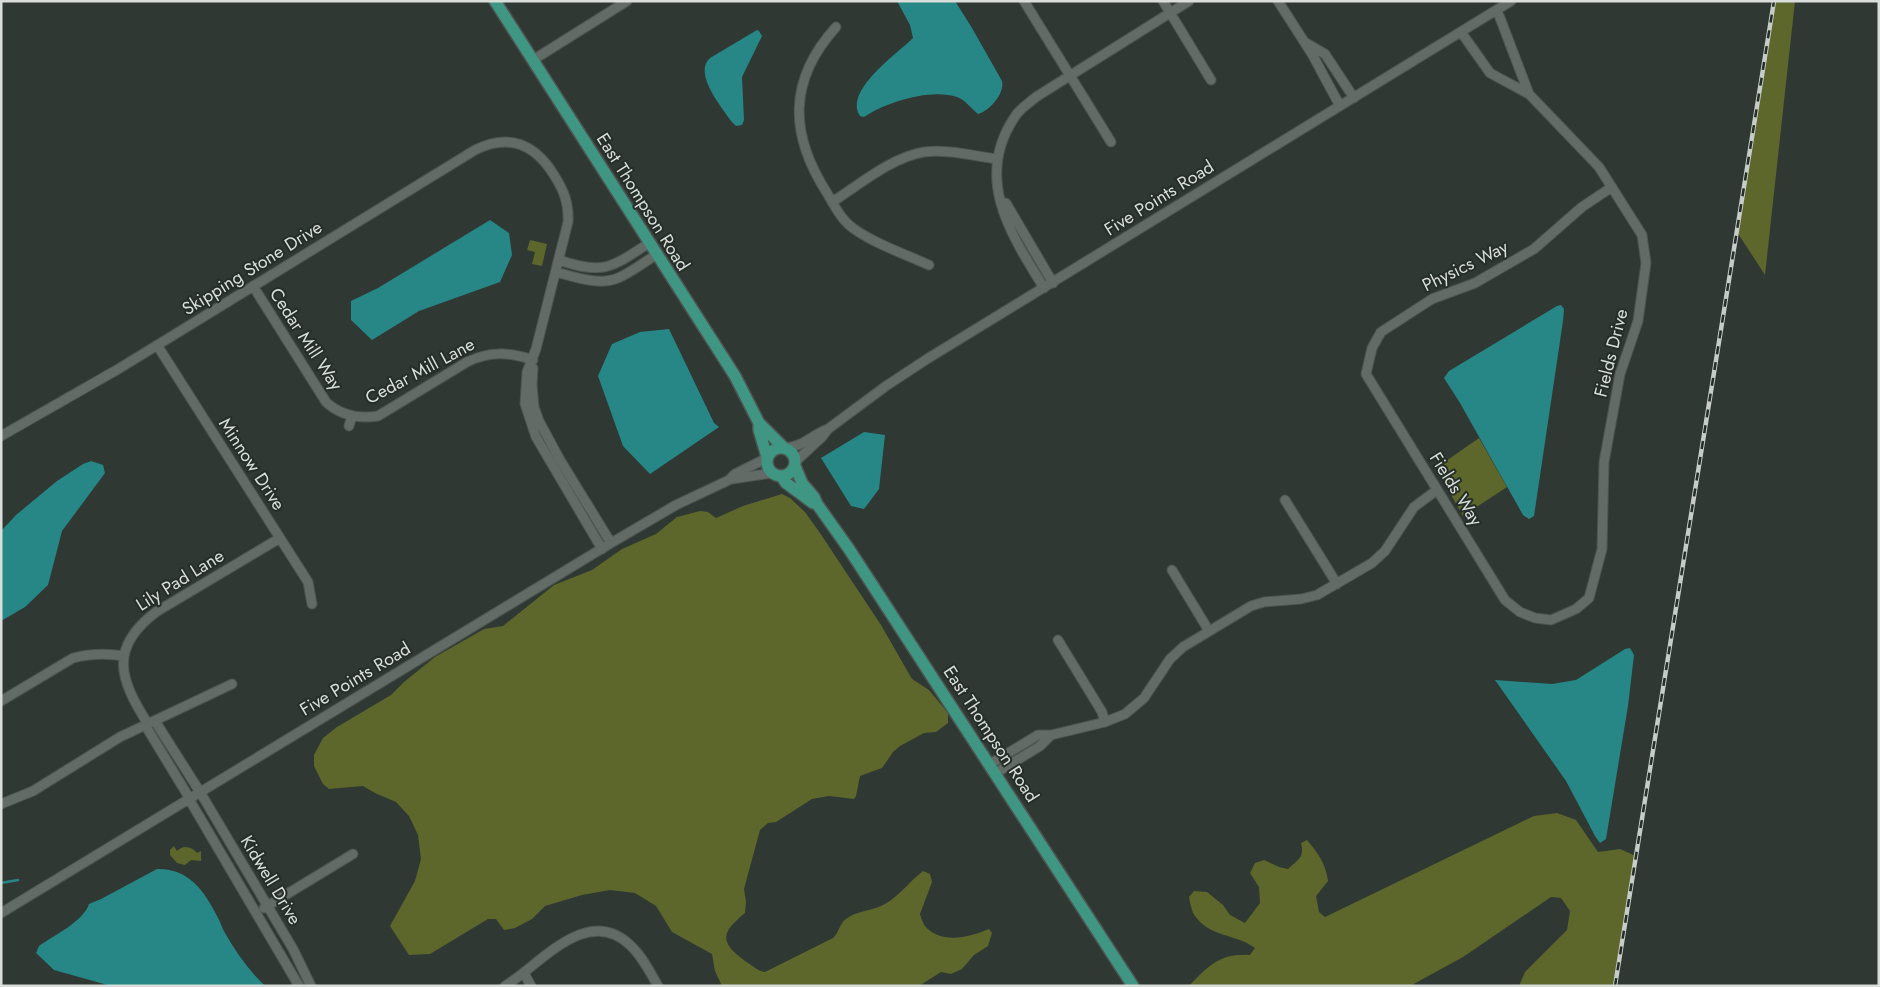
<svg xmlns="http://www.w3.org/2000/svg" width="1880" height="987" viewBox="0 0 1880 987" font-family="Jost,sans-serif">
  <rect width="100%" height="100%" fill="#303833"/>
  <path fill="#5d662b" d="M1774,1h21l-30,274 -28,-43z
    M530,240l17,4 -5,22 -10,-2 3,-12 -8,-2z
    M1479,438l28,49 -44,29 -27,-48z
    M782,494l8,4 15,14 15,21 61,92 31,54 17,11 19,23v10l-12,9 -12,1 -24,13 -7,6 -11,16 -22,8 -4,20 -2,3 -25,-3 -17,3 -36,23 -8,1 -8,7 -16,59 2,13 -1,11c-23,19 -27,28 0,48 7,4 12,10 20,11l68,-34c6,-5 6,-14 13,-19 12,-9 27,-8 39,-15 15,-9 25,-23 38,-33l7,3 2,8 -12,32c1,4 3,9 5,12 16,19 45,11 64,3l3,4 -4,13 -14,9 -12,14 -11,5 -10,-2 -22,14h-197l-7,-15 -3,-17 -40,-22 -16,-26 -21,-13 -25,-3 -28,5 -37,11 -13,13 -17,9 -11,2 -8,-11h-8l-58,35 -21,1 -19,-29 25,-45 6,-22 -3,-24 -9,-19 -13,-14 -21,-9 -12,-7 -34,3 -6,-5 -9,-18v-11l9,-17 14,-11 54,-32 13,-13 31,-25 49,-28 19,-3 51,-41 38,-15 30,-21 34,-15 21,-17 23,-6 8,1 8,6 27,-12z
    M1557,813l19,7 22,32 22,-3 16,7 -21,130h-96l6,-14 42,-42 3,-19 -9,-13 -10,-1 -88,60 -53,29 -220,-1c19,-20 31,-32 60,-30l5,-7c-20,-15 -47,-10 -62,-35 -2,-5 -3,-11 -4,-16l5,-6 13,1 16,13 7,10 15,8 15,-20 -1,-16 -9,-14 5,-10 9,-3 15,7 9,2c10,-9 17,-12 13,-26l6,-3c11,13 19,24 21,41l-12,15 3,16 6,5 209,-101z
    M174,846l3,5c6,-6 14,-5 20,2l4,-2v10l-10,-1 -6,5 -8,-2 -7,-8v-5z"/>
  <path fill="#268786" d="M897,1h58l17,27 30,53c3,12 -12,30 -24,33 -7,-6 -13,-14 -21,-17 -26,-9 -71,5 -93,20l-4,-1c-17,-25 37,-62 53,-78l-3,-13z
    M757,30l2,1 3,5 -20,41 2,43 -2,5 -6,1 -5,-5c-10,-15 -38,-48 -21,-63z
    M490,220l19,13 3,22 -12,27 -81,29 -47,29 -21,-20v-19l27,-13z
    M1561,305l3,4 -1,12 -29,195 -5,3 -6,-4 -63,-112 -16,-25 5,-7 108,-65z
    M669,329l45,94 5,4 -69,47 -27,-28 -25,-70 14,-32 28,-12z
    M864,432l21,3 -6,54 -15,20 -13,-3 -30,-48z
    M91,461l12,4 2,8 -43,58 -14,54 -23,22 -24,14v-90l15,-16 41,-34 26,-17z
    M1630,648l4,7 -6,51 -22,133 -6,4 -5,-7 -29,-55 -71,-101 57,4 24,-4 49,-31z
    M157,869c31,-1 47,21 60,47 3,5 5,12 8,17 11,19 24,38 40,53h-154l-57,-16 -18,-17 3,-7c14,-10 45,-25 50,-42l12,-5z"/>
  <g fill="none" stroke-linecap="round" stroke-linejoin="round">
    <path stroke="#268786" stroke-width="2.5" d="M1,883l17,-3"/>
    <defs>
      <path id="minor" d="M1024,1l87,141
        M1163,1l48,79
        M1278,1l34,53 28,52
        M1497,10l32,84
        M836,27c-48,53 -47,107 -9,166 6,10 12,23 21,31 17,16 59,31 81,41
        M1461,32l29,41 39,21 70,73 43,68 4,28 -8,58 -18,53 -16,88 -2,87 -13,49 -13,11 -25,11 -16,-2 -15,-6 -15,-12 -139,-226 6,-26 9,-16 51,-33 43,-16 59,-34 48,-42 30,-20
        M1306,43l19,11 29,44
        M533,60l94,-59
        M832,202c27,-17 60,-45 92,-50 23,-3 50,4 73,7
        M1006,203l47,80
        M559,260c44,15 52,8 90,-17
        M556,272c19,5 43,14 62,6 14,-6 26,-16 38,-23
        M253,286l73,116c14,13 32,17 52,14l89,-54c23,-11 42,-10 66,-2
        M1044,288c-34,-55 -71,-111 -28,-173 5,-7 13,-12 20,-18l153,-96
        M157,345l151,237 4,22
        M533,368l-1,17 2,22 5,14 21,39 51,83
        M349,426l3,-10
        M1,436l119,-68 355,-218c34,-17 60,-6 79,25 10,16 15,28 14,47l-32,127 -9,23 -2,32 11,33 66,112
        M786,448c18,-2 26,-13 42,-19l58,-43 41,-27 584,-358
        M795,462l27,-25 6,-8
        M732,479l40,-6
        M1285,500l52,84
        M1172,570l37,61
        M1058,640l44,72 3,10
        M1,701l72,-43c18,-5 33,-5 51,-2
        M155,721l45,71 93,157 18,37
        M148,724c-28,-44 -40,-76 8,-112l124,-74
        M145,725l45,74
        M990,764l48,-29h13l54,-13 20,-8 19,-16 26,-39 13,-12 68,-41 13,-4 37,-3 16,-4 55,-32 13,-12 29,-44 23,-17
        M996,773l44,-27 11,-11
        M189,799l110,187
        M1,804l32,-13 87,-54 112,-53
        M264,908l89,-54
        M1,913l610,-370 65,-38 53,-25 6,-6 32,-16
        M524,973l7,13
        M505,986c36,-22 82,-82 125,-41 12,11 20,27 28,41"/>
      <path id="major" d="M495,1l240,375 24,47 24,24
        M759,423v7l8,27
        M767 462a14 14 0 1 1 28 0a14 14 0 1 1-28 0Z
        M795,466l7,17 12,14 3,7 32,45 284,437
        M781,476l5,7 27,20"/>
    </defs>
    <use href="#minor" stroke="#4e5450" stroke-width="11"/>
    <use href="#major" stroke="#4e5450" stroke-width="14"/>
    <use href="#minor" stroke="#626b65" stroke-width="9"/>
    <use href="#major" stroke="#3f9682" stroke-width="11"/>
    <defs>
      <path id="rail" d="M1615,986l159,-985"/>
    </defs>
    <use href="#rail" stroke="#c6ccc8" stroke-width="4.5"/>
    <use href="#rail" stroke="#262e29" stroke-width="2.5" stroke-dasharray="8" stroke-linecap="butt"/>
  </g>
  <g text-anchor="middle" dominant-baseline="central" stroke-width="4" stroke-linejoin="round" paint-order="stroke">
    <g font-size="18" fill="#d9deda" stroke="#262e29">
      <text transform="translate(1159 198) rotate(-32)">Five Points Road</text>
      <text transform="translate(643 202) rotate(58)">East Thompson Road</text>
      <text transform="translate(1465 266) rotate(-26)">Physics Way</text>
      <text transform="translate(252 268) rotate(-32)">Skipping Stone Drive</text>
      <text transform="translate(306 339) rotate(57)">Cedar Mill Way</text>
      <text transform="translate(1611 353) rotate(-76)">Fields Drive</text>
      <text transform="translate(420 371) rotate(-28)">Cedar Mill Lane</text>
      <text transform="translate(252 464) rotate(57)">Minnow Drive</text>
      <text transform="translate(1456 489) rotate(58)">Fields Way</text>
      <text transform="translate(180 580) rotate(-32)">Lily Pad Lane</text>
      <text transform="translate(355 679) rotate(-31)">Five Points Road</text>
      <text transform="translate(991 734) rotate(57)">East Thompson Road</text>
      <text transform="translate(271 880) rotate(59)">Kidwell Drive</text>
    </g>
  </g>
  <rect width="1880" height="987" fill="none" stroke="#d9deda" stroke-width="5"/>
</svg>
